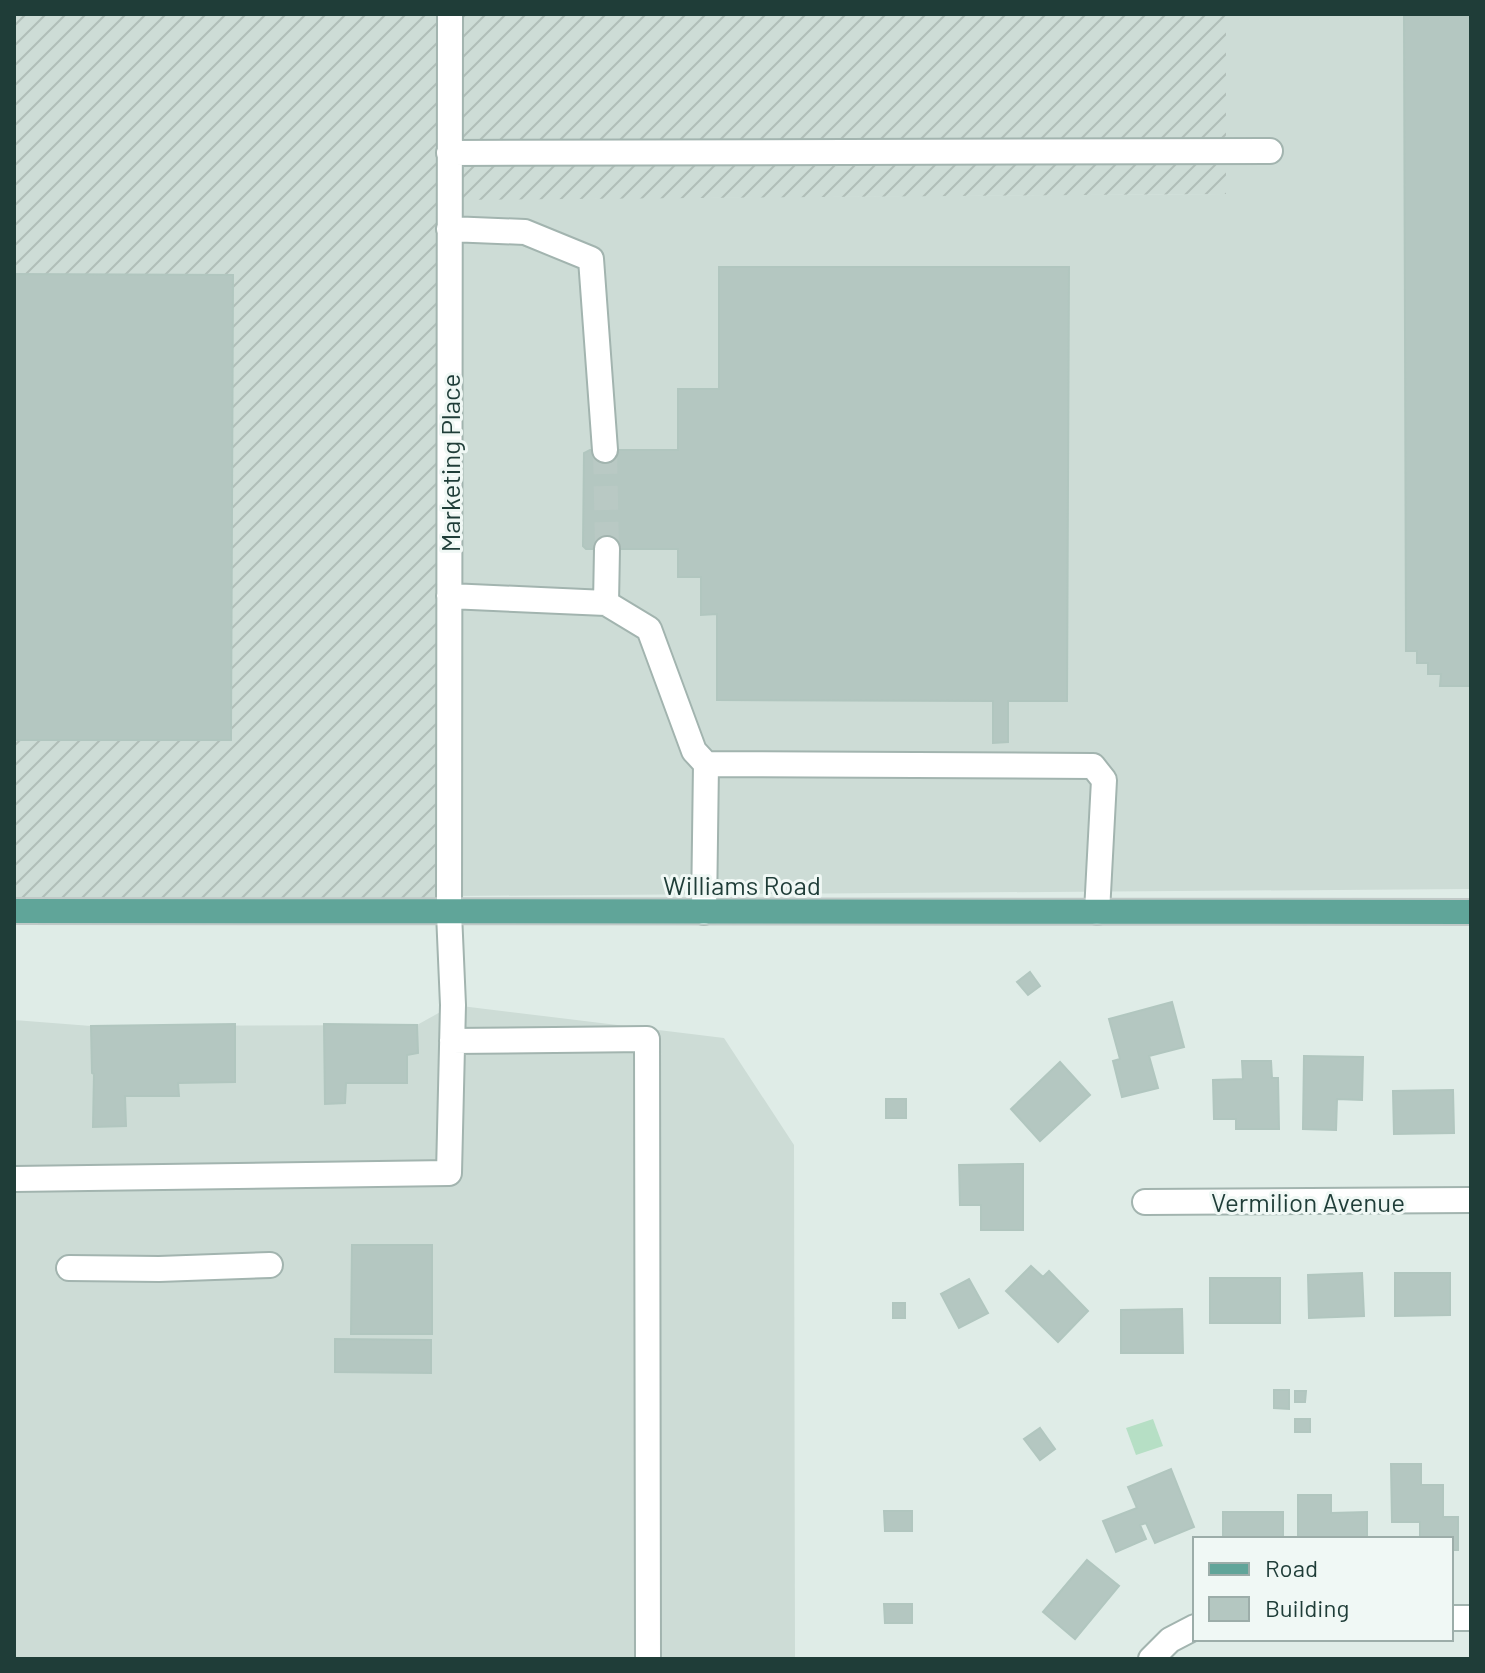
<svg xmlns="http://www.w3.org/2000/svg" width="1485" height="1673" viewBox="0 0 1485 1673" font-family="Barlow,sans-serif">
  <defs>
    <pattern id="industrial-furrows" width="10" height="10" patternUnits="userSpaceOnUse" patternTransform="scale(2)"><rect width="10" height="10" fill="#cddcd6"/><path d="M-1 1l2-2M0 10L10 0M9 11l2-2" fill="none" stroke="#b0beb8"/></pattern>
  </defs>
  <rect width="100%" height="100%" fill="#dfece7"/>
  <path fill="#cddcd6" d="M1226,14h245v875l-1017,7 5,-697 766,-5z
    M453,1005l271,33 70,107 1,514h-781v-639l77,6 326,-1z"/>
  <path fill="url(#industrial-furrows)" d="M14,14h1212v180l-776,6 -1,713 -435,2z"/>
  <path fill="#b6dfc5" d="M1153,1419l10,27 -27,9 -10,-27z"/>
  <path fill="#b4c7c1" stroke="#b1c6bf" stroke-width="2" d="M1404,14h67v672h-31l1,-12h-13v-11h-11v-12h-11z
    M719,267h350l-2,434h-59v41l-15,1v-42l-276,-1v-86l-16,1v-38h-23v-28h-92l-3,-3 1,-93 6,-3h88v-61h41z
    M14,274l219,1 -2,465h-217z
    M1030,972l10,14 -12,9 -11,-13z
    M1172,1002l12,45 -35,9 9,32 -36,9 -9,-36 7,-2 -11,-40z
    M235,1024v58l-57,1 1,13h-54l1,30 -33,1 1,-53 -2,-1 -1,-47z
    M324,1024l93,1 1,28 -11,2v28h-61l-1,20 -20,1z
    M1304,1056l59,1 -1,43 -25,-1 -1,31 -33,-1z
    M1242,1061h29l1,17h6l1,51h-43v-10h-22l-1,-39 30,-1z
    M1060,1062l30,33 -50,46 -29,-32z
    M1453,1090l1,43 -60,1 -1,-43z
    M886,1099h20v19h-20z
    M1023,1164v66h-42v-25h-21l-1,-40z
    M352,1245h80v89h-81z
    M1031,1266l12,11 6,-6 39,40 -30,31 -52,-51z
    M1362,1273l2,43 -55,2 -1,-43z
    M1395,1273h55v42l-55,1z
    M1210,1278h70v45h-70z
    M969,1279l19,34 -29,15 -18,-34z
    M893,1303h12v15h-12z
    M1182,1309l1,44h-62v-43z
    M335,1339l96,1v33l-96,-1z
    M1274,1390h15v19l-15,-1z
    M1295,1391h11l-1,11h-10z
    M1295,1419h15v13h-15z
    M1040,1428l15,21 -15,11 -16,-21z
    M1391,1464h30v21h22v32h15v33h-7v-11h-31v-17h-28z
    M1171,1469l23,58 -39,16 -9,-20 -6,2 6,14 -30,13 -13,-31 34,-13 -9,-21z
    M1298,1495h33v18l36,-1v27h-69z
    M884,1511h28v20h-27z
    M1223,1512h60v27h-60z
    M1087,1560l32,26 -44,53 -32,-27z
    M884,1604h28v19h-27z"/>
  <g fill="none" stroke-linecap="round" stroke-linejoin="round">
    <path stroke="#b9c9c4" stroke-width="24" stroke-dasharray="24 12" stroke-linecap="butt" d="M605,450l2,99"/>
    <defs>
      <path id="minor" d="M449,153l821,-2
        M449,229l76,3 66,27 14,191
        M449,596l157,7 43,26 45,122 12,13 387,2 11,14 -7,132
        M606,603l1,-54
        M704,912l2,-148
        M452,1041l195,-2 1,620
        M14,1179l435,-6 4,-168 -4,-92 1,-899
        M1145,1202l326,-2
        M69,1268l90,1 111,-4
        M1451,1618h20
        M1151,1659l19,-19 25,-13"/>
      <path id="major" d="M14,911l1457,1"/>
    </defs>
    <use href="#minor" stroke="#a2b4af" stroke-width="28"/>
    <use href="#major" stroke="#c0c9c7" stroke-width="28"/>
    <use href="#minor" stroke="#fff" stroke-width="24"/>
    <use href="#major" stroke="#60a599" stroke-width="24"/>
  </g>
  <g text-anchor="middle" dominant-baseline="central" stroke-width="6" stroke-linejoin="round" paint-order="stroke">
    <g font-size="26" fill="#1f3d38" stroke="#f0f8f5">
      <text transform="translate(449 463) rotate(-90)">Marketing Place</text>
      <text x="742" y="884">Williams Road</text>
      <text x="1308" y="1201">Vermilion Avenue</text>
    </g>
  </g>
  <rect width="1485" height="1673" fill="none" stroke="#1f3d38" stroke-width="32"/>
  <rect x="1193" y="1537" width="260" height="104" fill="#f0f8f5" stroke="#9cada9" stroke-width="2"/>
  <rect x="1209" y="1563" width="40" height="12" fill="#60a599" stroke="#9cada9" stroke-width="2"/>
  <text x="1265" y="1577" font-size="24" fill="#1f3d38">Road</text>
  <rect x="1209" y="1597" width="40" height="24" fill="#b4c7c1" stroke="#9cada9" stroke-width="2"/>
  <text x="1265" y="1617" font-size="24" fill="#1f3d38">Building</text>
</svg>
